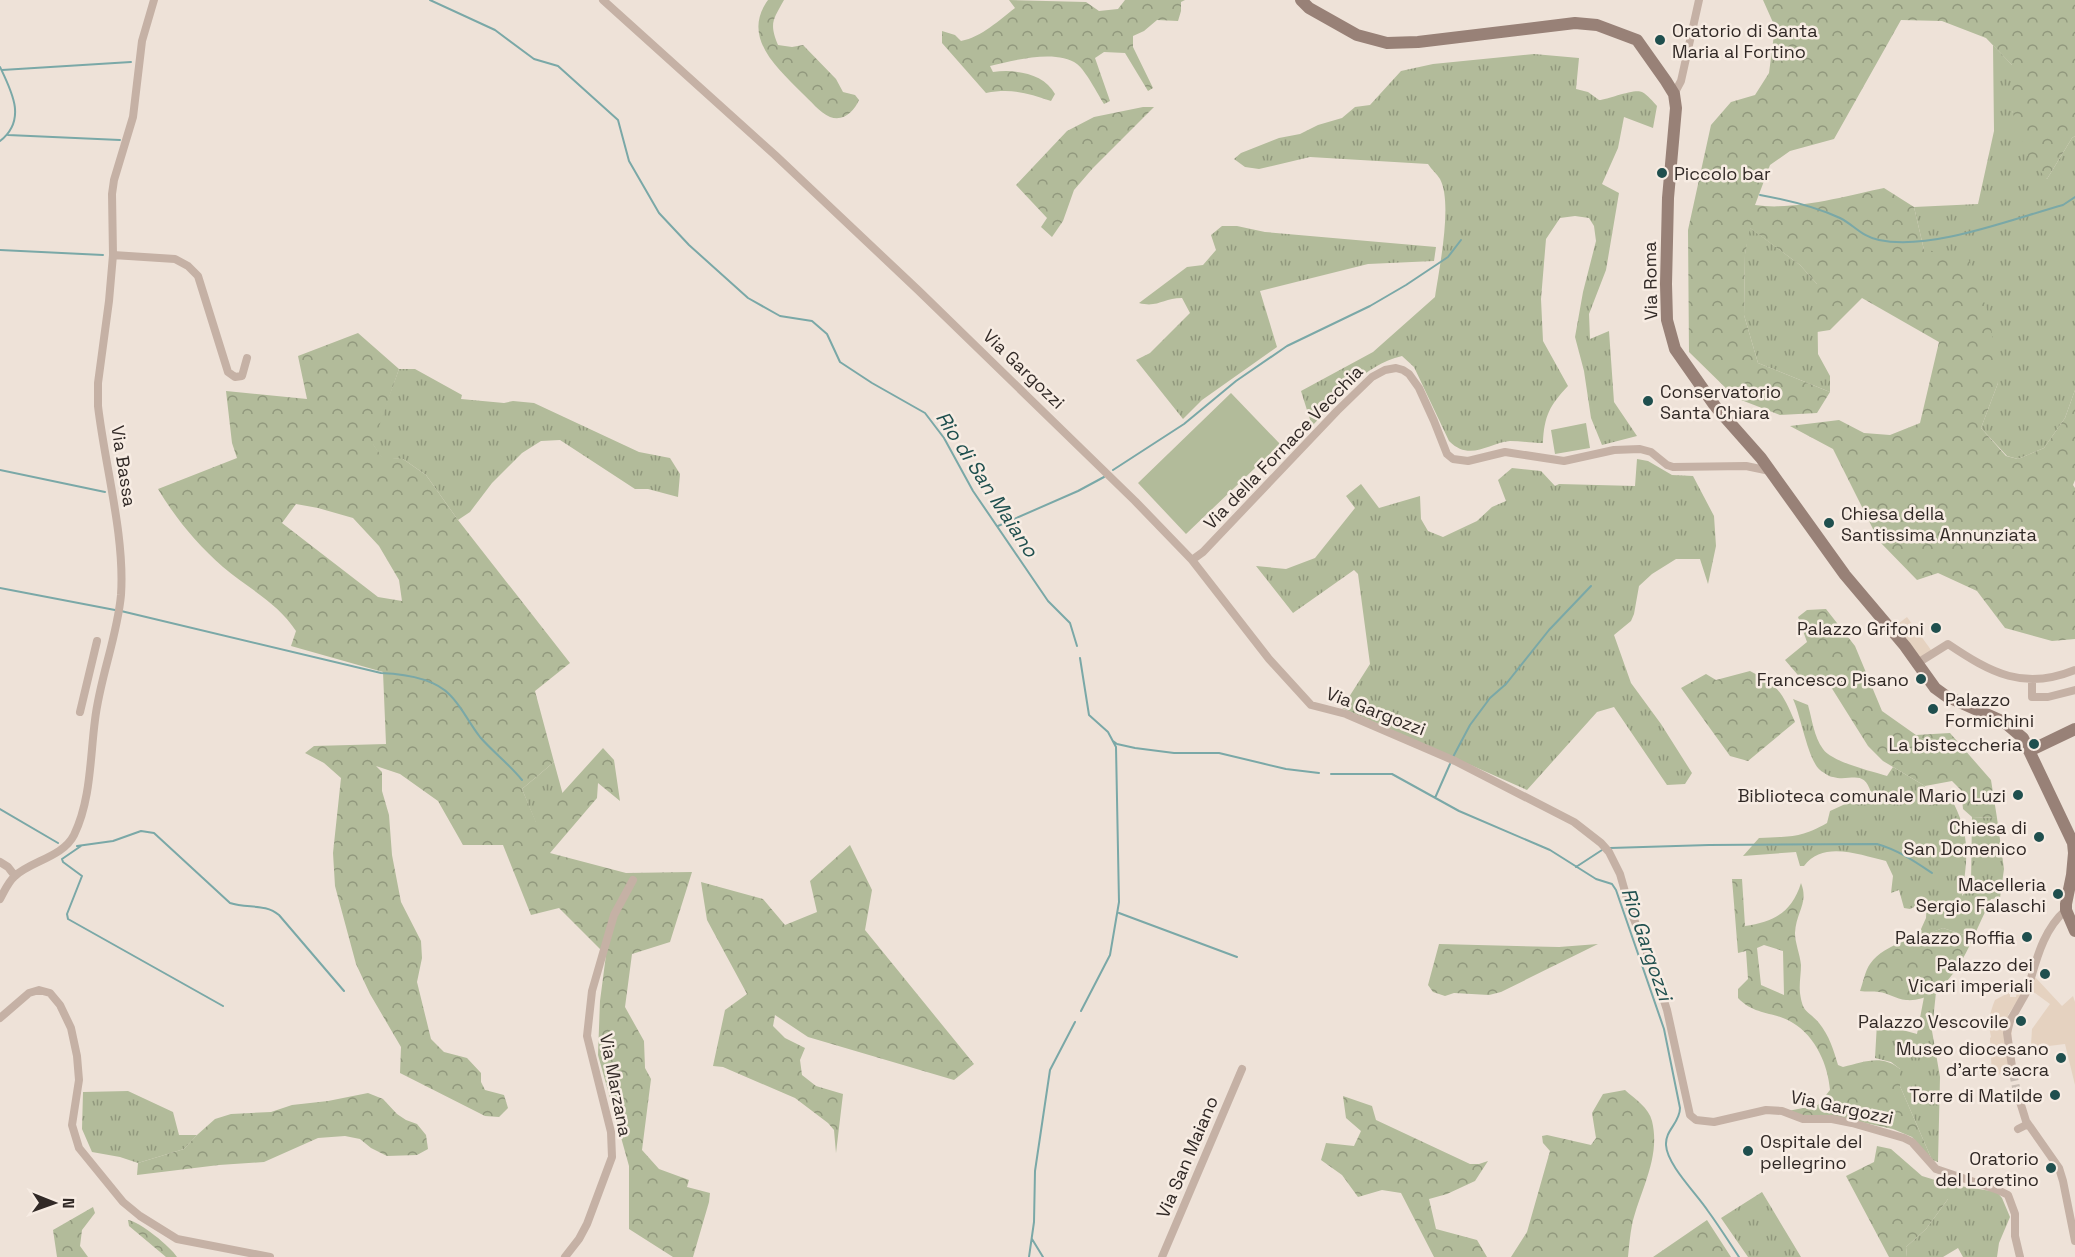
<svg xmlns="http://www.w3.org/2000/svg" width="2075" height="1257" viewBox="0 0 2075 1257" font-family="'Space Grotesk',sans-serif">
  <defs>
    <pattern id="grass-tufts" width="24" height="20" patternUnits="userSpaceOnUse" patternTransform="scale(1.5)"><rect width="24" height="20" fill="#b2bb9a"/><path d="M3 7l-1-3M5 7V3M7 7l1-3M15 17l-1-3M17 17v-4M19 17l1-3" fill="none" stroke="#91987d"/></pattern>
    <pattern id="forest-crowns" width="20" height="18" patternUnits="userSpaceOnUse" patternTransform="scale(1.5)"><rect width="20" height="18" fill="#b2bb9a"/><path d="M2 6a3 3 0 1 1 6 0M12 15a3 3 0 1 1 6 0" fill="none" stroke="#91987d"/></pattern>
  </defs>
  <rect width="100%" height="100%" fill="#eee2d8"/>
  <path fill="url(#grass-tufts)" d="M1993,45l19,20v46l35,68 25,-41 3,-2v254l-10,28 -21,30 -26,11 -11,-3 -26,-28 17,-45 -74,-133 -10,-43 64,-3 16,-73z
    M1534,54l45,4 -3,31 12,3 11,8c10,-1 36,-12 43,-8 6,3 11,10 15,14l-4,22 -29,-11 -6,31 -16,36 17,9 -13,77 -17,44 1,25 19,-8 5,71 23,34 -35,9 -11,-27 -7,-47 -9,-34 8,-45 13,-51 -2,-15 -5,-8 -14,-2 -15,2 -14,21 -5,60 2,42 25,45c-18,19 -24,30 -25,57 -10,0 -22,-2 -33,-2 -22,2 -40,21 -61,0l-35,-74 -12,-11c-39,9 -63,43 -90,70l-11,-35 72,-39 62,-55c4,-28 18,-94 5,-118 -3,-5 -9,-10 -12,-15l-118,-7 -51,12 -14,-2 -11,-8 7,-6 38,-15 21,-4 18,-9 24,-7 13,-11 15,-2 31,-34 32,-7z
    M1222,226h15l28,6 171,15 -2,14 -66,3 -108,27 17,56 -75,53 -19,19 -47,-59 14,-7 40,-40 -8,-15c-19,0 -24,10 -43,5l48,-36 16,-2 13,-15 -5,-15z
    M1749,227l51,38 17,19 1,70 12,22v16l-72,-29 -14,-48 1,-61z
    M399,369h16l47,26 -1,4 43,4 9,-2 21,2 105,49 31,6 10,16 -2,23 -30,-8h-13l-75,-49 -19,1 -19,12 -30,30 -22,29 -12,8 -32,-45 -23,-16 -21,-1 -10,-15z
    M1637,459l11,2 24,14 21,1 21,40 2,30 -8,38 -8,-25h-24l-24,15 -13,12 -5,28 -3,7 -17,14 17,48 30,41 31,49 -7,11 -18,1 -53,-78 -17,5 -70,78 -185,-82 28,-44 -12,-90 -4,-4 -61,43 -37,-47 30,3 29,-11 40,-50 -9,-12 15,-12 18,24 41,-12 1,23 7,12 15,6 34,-16 15,-14 14,-6 -8,-21 14,-12 29,3 14,15 4,-2 76,2z
    M1793,699l15,6c4,14 6,32 15,44 9,13 48,22 64,27l6,-9 32,19 -5,11 9,8 15,-3 10,2c17,35 13,55 8,92l9,-12 1,-67 25,1 7,51 -4,29 -9,1 -18,39 -30,-10 -26,10 9,-20 1,-17 -17,8 -6,-1 -5,-18 -8,3 2,-17 -7,-15c-26,-6 -63,-21 -82,5h-4l-4,-14 -53,4 16,-18c31,-2 40,1 68,-15l3,-12 24,-11h9l8,-7c-7,-25 -21,-11 -38,-16 -4,0 -10,-5 -13,-7 -12,-10 -19,-54 -27,-71z
    M554,762l9,33 -27,28 -14,-34z
    M1936,992l-4,39 8,46 -2,85 -6,-2 -32,-74v-17l-9,-7 -16,-4 2,-35 40,11 7,-37z
    M128,1091l45,21 6,23h18l-13,14 -46,14 -18,-6 -28,-5 -10,-23 1,-37z
    M1948,1184l49,8 5,6 8,19 -11,26 -2,14h-34l-5,-9 -15,9h-36l-1,-10 20,-18 22,-30z
    M1762,1192l39,65h-53l-27,-39z"/>
  <path fill="url(#forest-crowns)" fill-rule="evenodd" d="M768,0h16c-11,20 -15,23 -6,45l14,2 11,-2 33,34 7,13 12,3 4,5c-5,11 -15,22 -29,17 -10,-4 -20,-17 -28,-24 -25,-25 -61,-56 -34,-93z
    M1009,0l77,2 13,9 19,-2 7,-9h60l-4,2v9l-3,10 -21,-1 -13,11 -11,5v11l20,41 -5,3 -23,-38 -21,-1 -9,6 15,43 -6,3c-7,-11 -18,-33 -27,-40 -20,-15 -63,-4 -87,2l3,6c22,-3 51,1 62,22l-4,7c-23,-8 -40,-13 -65,-8l-44,-50v-12l13,4 6,6c21,-4 38,-21 54,-33z
    M1763,0h312v136l-3,2 -25,41 -18,-20 -17,-48v-46l-26,-27 -44,-17 -41,-1 -67,119 -44,12 -20,14 -15,40c38,6 91,-9 129,-17l30,19 10,43 43,5 23,63 8,65 -17,45 25,28 12,3 26,-11 21,-30 10,-28v90l-2,5 2,3v151l-23,2 -47,-13 -28,-37 -39,-18 -21,7 -38,-39 -46,-92 -43,-23 49,-6 25,13 26,2 30,-12 19,-81 -77,-44 -32,32 -13,2v-48l-17,-19 -50,-37 -5,26 -1,61 14,48 72,29 -13,21 -37,2 -44,-17 -47,-46 -1,-122 23,-105 20,-23 24,-7 14,-22 6,-46z
    M1143,107h11l-61,61 -19,22 -11,31 -11,16 -11,-10 6,-9 -31,-33 51,-54 27,-14z
    M358,333l41,36 -26,75 9,13 21,2 23,16 32,45 112,143 -35,28 19,71 -32,27 14,33 67,-74 11,12 6,41 -22,-18 -1,15 -47,55 76,20 66,-1 -22,70 -38,12 -7,53 19,34 1,27 6,11 -9,71 17,19 30,11 -2,7 23,6 -1,9 -16,55h-20l-44,-28v-63l-31,-111 2,-54 6,-46 -47,-47 -28,7 -28,-70h-40l-25,-44 -38,-27 -24,-8 6,6v19l7,24 3,40 9,47 20,39 1,17 -5,24 14,57 13,13 23,6 14,15v9l4,8 19,5 4,13 -9,9 -14,-1 -85,-43 1,-26 -31,-53 -14,-30 -21,-78 -2,-33 8,-75 -17,-15 -19,-10 9,-7 72,-2 -3,-72 -92,-26 5,-15c-17,-27 -48,-43 -73,-64 -26,-23 -47,-48 -65,-78l79,-31 -5,-15 -6,-52 81,8 -9,-43zM296,504l22,4 35,10 26,28 20,34 3,21 -24,-4 -96,-74z
    M1826,609l29,37 27,65 34,24 34,-2 41,47 6,38 -25,-1 -9,-8 -2,-19 -9,-9 -27,5 -42,-25 -15,-15 -42,-67 -16,10 -25,-29 22,-18 -9,-25 9,-7z
    M1750,671c29,15 32,21 45,51l-47,39 -18,-5 -49,-68 25,-14 10,6z
    M850,845l22,45 -7,40 109,134 -20,16 -146,-43 -33,-22 -2,11 12,12 20,10 -5,12 2,15 14,11 27,8 -7,59 -2,-23 -6,-7 -33,-25 -72,-31 -10,-1 12,-56 22,-16 -40,-74 -6,-38 62,17 22,26 32,-13 -7,-31z
    M1732,879h10l3,47c29,-4 47,-14 56,-43 8,20 -5,29 -6,50 0,10 5,21 6,32 0,9 -2,19 -1,28 3,21 7,16 19,30 10,12 15,28 19,42l5,2c22,-5 38,-13 57,2v17l32,74 -20,-23 -19,-8 -51,-11 -37,-1 -17,-6 30,-6 12,-15c-2,-25 -14,-53 -37,-67 -19,-12 -38,-7 -55,-25v-9l10,-10 -2,-28 -8,2zM1764,945l19,6 1,44 -23,-10 -4,-37z
    M1943,928l30,10c-12,27 -33,65 -67,62 -10,-1 -18,-7 -27,-8 -6,-1 -13,0 -19,-1 3,-8 5,-20 10,-27 16,-22 49,-26 73,-36z
    M1439,944l120,3 39,-3 -97,48 -12,3 -35,-2 -9,3 -12,-4 -5,-7z
    M1625,1090c10,9 24,18 27,31 9,37 -12,69 -20,104 -2,10 -3,21 -4,32h-117l16,-25 23,-81 -7,-8 -1,-7 5,-1 44,10 5,-7 -4,-25 11,-19z
    M368,1093l15,6 14,15 9,6 11,4 9,11 2,14 -11,6 -30,1 -16,-8 -11,-9 -15,-3 -27,2 -54,24 -45,3 -82,10 1,-12 46,-14 13,-14 18,-16 16,-5 40,-2 21,-7 36,-4z
    M1343,1096l29,10 4,14 94,44h9l9,-3 -13,20 -28,13 -18,5 7,30 41,11 10,17h-53l-33,-64 -19,-3 -24,7 -16,-22 -21,-15 5,-17 28,3 7,-15 -15,-13z
    M1877,1146l14,3 31,27 26,8v15l-22,30 -20,18 1,10h-18l-43,-81 28,-14z
    M93,1207l2,6 -13,17 -2,16 8,11h-31l-4,-27z
    M128,1220c11,1 43,27 49,37h-11l-37,-31z
    M1707,1220l24,37h-78z"/>
  <path fill="#b2bb9a" d="M1231,393l49,51 -94,90 -48,-51z
    M1586,423l4,25 -35,6 -4,-24z"/>
  <path fill="#e5d2c0" d="M1907,617l27,37 -18,10 -25,-35z
    M2033,978h3l26,28 11,-10 2,6v83l-10,-41 -32,4 -2,-3 1,-16 18,-25 -15,-11 -6,-1z
    M2017,990l7,1 -16,24 7,4 -3,6 -1,18 4,28 -23,5 -2,-38 1,-1 -3,-16 5,-16 2,-5 15,-8v5h6z"/>
  <g fill="none" stroke-linecap="round" stroke-linejoin="round">
    <path stroke="#7aa8a7" stroke-width="2" d="M430,0l65,30 39,29 24,7 60,54 11,41 30,52 30,32 59,53 32,18 32,5 15,13 13,28 32,21 53,30 19,25 29,53 75,110 22,22 7,23
      M0,67c12,25 27,53 0,74
      M2,70l129,-8
      M8,135l112,5
      M1760,195c28,5 54,11 80,23 14,7 22,19 39,22 52,11 133,-21 184,-35l12,-8
      M0,250l103,5
      M0,470l105,22
      M1113,470l71,-46 52,-43 51,-35 83,-40 36,-21 42,-28 13,-17
      M998,526l80,-35 26,-14
      M0,588l115,22
      M121,611l260,62c22,1 53,5 69,22 12,12 19,28 30,42 13,15 29,27 42,43
      M1080,658l9,57 19,17 8,15 3,155 -9,53 -29,56
      M1113,741l4,3 18,4 39,5h45l67,16 33,4
      M1453,757l17,-32 20,-27 16,-14 43,-54 42,-44
      M1331,774h61l67,37 91,39 46,29 16,5 4,6 48,139 16,79c0,15 -15,22 -14,37 1,20 31,49 42,66 11,15 21,31 31,46
      M1435,798l15,-34
      M0,809l58,34
      M77,846l36,-5 28,-10 13,2 76,70c17,6 35,0 49,12l65,76
      M81,846l-19,13 1,3 19,14 -15,38 1,5 155,87
      M1610,848l99,-3 168,-1c21,6 37,17 55,29
      M1576,867l26,-17
      M1119,913l118,44
      M1032,1239l11,18
      M1029,1257l5,-35 1,-51 15,-101 25,-48"/>
    <path stroke="#c8bdb4" stroke-width="8" stroke-dasharray="8 4" stroke-linecap="butt" d="M2013,1073l4,19"/>
    <path stroke="#c5b1a5" stroke-width="8" d="M603,0l172,155 144,136 216,210 57,59 77,99 42,46 35,9 109,47 119,61 27,21 8,9 11,22 10,35 25,64 12,37 23,105 6,5 18,2 52,-12 16,1 21,8h29l20,4 52,15 8,4 24,27 62,21 10,5 7,19v22l5,21
      M1674,94l7,-13 18,-81
      M113,255l62,4 13,7 10,10 30,96 7,5 7,-1 5,-18
      M1192,560l11,-8 134,-141 35,-34 13,-7 11,-2 7,2 6,4 10,14 15,33 13,33 6,5 15,2 37,-9 59,9 50,-11 26,-1 11,3 16,13 6,2 73,-1 24,5
      M1916,664l32,-20c43,29 76,47 127,26
      M2032,681v16h16l27,-7
      M80,712l17,-71
      M0,862l8,5 7,9
      M0,899c4,-7 8,-17 15,-23 16,-15 48,-19 59,-41 17,-35 16,-77 21,-115 5,-43 22,-82 26,-125 4,-59 -16,-129 -23,-189v-23l11,-82 4,-46 -1,-61 2,-14 19,-63 9,-76 12,-41
      M2031,978c7,-25 15,-51 35,-68
      M0,1018l29,-25 10,-3 11,3 10,12 11,23 6,28 2,24 -7,45 7,23 44,54 17,14 37,23 93,18
      M2013,1073l-6,-40 3,-12 17,-30
      M2017,1092l9,29 33,47 4,13 12,60
      M2018,1129l10,-5
      M565,1257l14,-18 8,-15 25,-67 -1,-25 -24,-96 5,-45 22,-76 19,-35
      M1162,1257l80,-188"/>
    <path stroke="#988177" stroke-width="12" d="M1301,0l8,8 48,27 30,8 31,-1 157,-19 22,2 40,15 29,41 8,13 2,14 -8,90 -2,86 1,36 8,29 40,57 46,52 84,117 60,71 30,42 11,8 58,26 19,16 50,105 1,10 -2,22 -6,29v6l9,21
      M2029,751l46,-22"/>
  </g>
  <g fill="#1f4f4e" stroke="#f7ece3" stroke-width="2">
    <circle cx="1660" cy="40" r="6"/>
    <circle cx="1662" cy="173" r="6"/>
    <circle cx="1648" cy="401" r="6"/>
    <circle cx="1829" cy="523" r="6"/>
    <circle cx="1936" cy="628" r="6"/>
    <circle cx="1921" cy="679" r="6"/>
    <circle cx="1933" cy="709" r="6"/>
    <circle cx="2034" cy="744" r="6"/>
    <circle cx="2018" cy="795" r="6"/>
    <circle cx="2039" cy="837" r="6"/>
    <circle cx="2058" cy="894" r="6"/>
    <circle cx="2027" cy="937" r="6"/>
    <circle cx="2045" cy="974" r="6"/>
    <circle cx="2021" cy="1021" r="6"/>
    <circle cx="2061" cy="1058" r="6"/>
    <circle cx="2055" cy="1095" r="6"/>
    <circle cx="1748" cy="1151" r="6"/>
    <circle cx="2051" cy="1168" r="6"/>
  </g>
  <g text-anchor="middle" dominant-baseline="central" stroke-width="5" stroke-linejoin="round" paint-order="stroke">
    <g font-size="18" fill="#312926" stroke="#f7ece3" text-anchor="end">
      <text x="1672" y="30" text-anchor="start">Oratorio di Santa<tspan x="1672" dy="21">Maria al Fortino</tspan></text>
      <text x="1674" y="173" text-anchor="start">Piccolo bar</text>
      <text x="1660" y="391" text-anchor="start">Conservatorio<tspan x="1660" dy="21">Santa Chiara</tspan></text>
      <text x="1841" y="513" text-anchor="start">Chiesa della<tspan x="1841" dy="21">Santissima Annunziata</tspan></text>
      <text x="1924" y="628">Palazzo Grifoni</text>
      <text x="1909" y="679">Francesco Pisano</text>
      <text x="1945" y="699" text-anchor="start">Palazzo<tspan x="1945" dy="21">Formichini</tspan></text>
      <text x="2022" y="744">La bisteccheria</text>
      <text x="2006" y="795">Biblioteca comunale Mario Luzi</text>
      <text x="2027" y="827">Chiesa di<tspan x="2027" dy="21">San Domenico</tspan></text>
      <text x="2046" y="884">Macelleria<tspan x="2046" dy="21">Sergio Falaschi</tspan></text>
      <text x="2015" y="937">Palazzo Roffia</text>
      <text x="2033" y="964">Palazzo dei<tspan x="2033" dy="21">Vicari imperiali</tspan></text>
      <text x="2009" y="1021">Palazzo Vescovile</text>
      <text x="2049" y="1048">Museo diocesano<tspan x="2049" dy="21">d'arte sacra</tspan></text>
      <text x="2043" y="1095">Torre di Matilde</text>
      <text x="1760" y="1141" text-anchor="start">Ospitale del<tspan x="1760" dy="21">pellegrino</tspan></text>
      <text x="2039" y="1158">Oratorio<tspan x="2039" dy="21">del Loretino</tspan></text>
    </g>
    <g font-size="18" fill="#312926" stroke="#f7ece3">
      <text transform="translate(1650 281) rotate(-91)">Via Roma</text>
      <text transform="translate(1024 369) rotate(44)">Via Gargozzi</text>
      <text transform="translate(1283 447) rotate(-46)">Via della Fornace Vecchia</text>
      <text transform="translate(124 466) rotate(81)">Via Bassa</text>
      <text transform="translate(1376 711) rotate(21)">Via Gargozzi</text>
      <text transform="translate(616 1085) rotate(79)">Via Marzana</text>
      <text transform="translate(1842 1107) rotate(12)">Via Gargozzi</text>
      <text transform="translate(1187 1157) rotate(-67)">Via San Maiano</text>
    </g>
    <g font-size="20" font-style="italic" fill="#1f4f4e" stroke="#f7ece3">
      <text transform="translate(987 484) rotate(57)">Rio di San Maiano</text>
      <text transform="translate(1647 944) rotate(71)">Rio Gargozzi</text>
    </g>
  </g>
  <g transform="translate(54 1203) rotate(91)" stroke="#f7ece3" stroke-width="4.5" paint-order="stroke">
  <path d="M0-4.5L10 22L0 15L-10 22Z" fill="#312926"/>
  <text y="-9" font-size="16" font-weight="bold" text-anchor="middle" fill="#312926">N</text>
  </g>
</svg>
